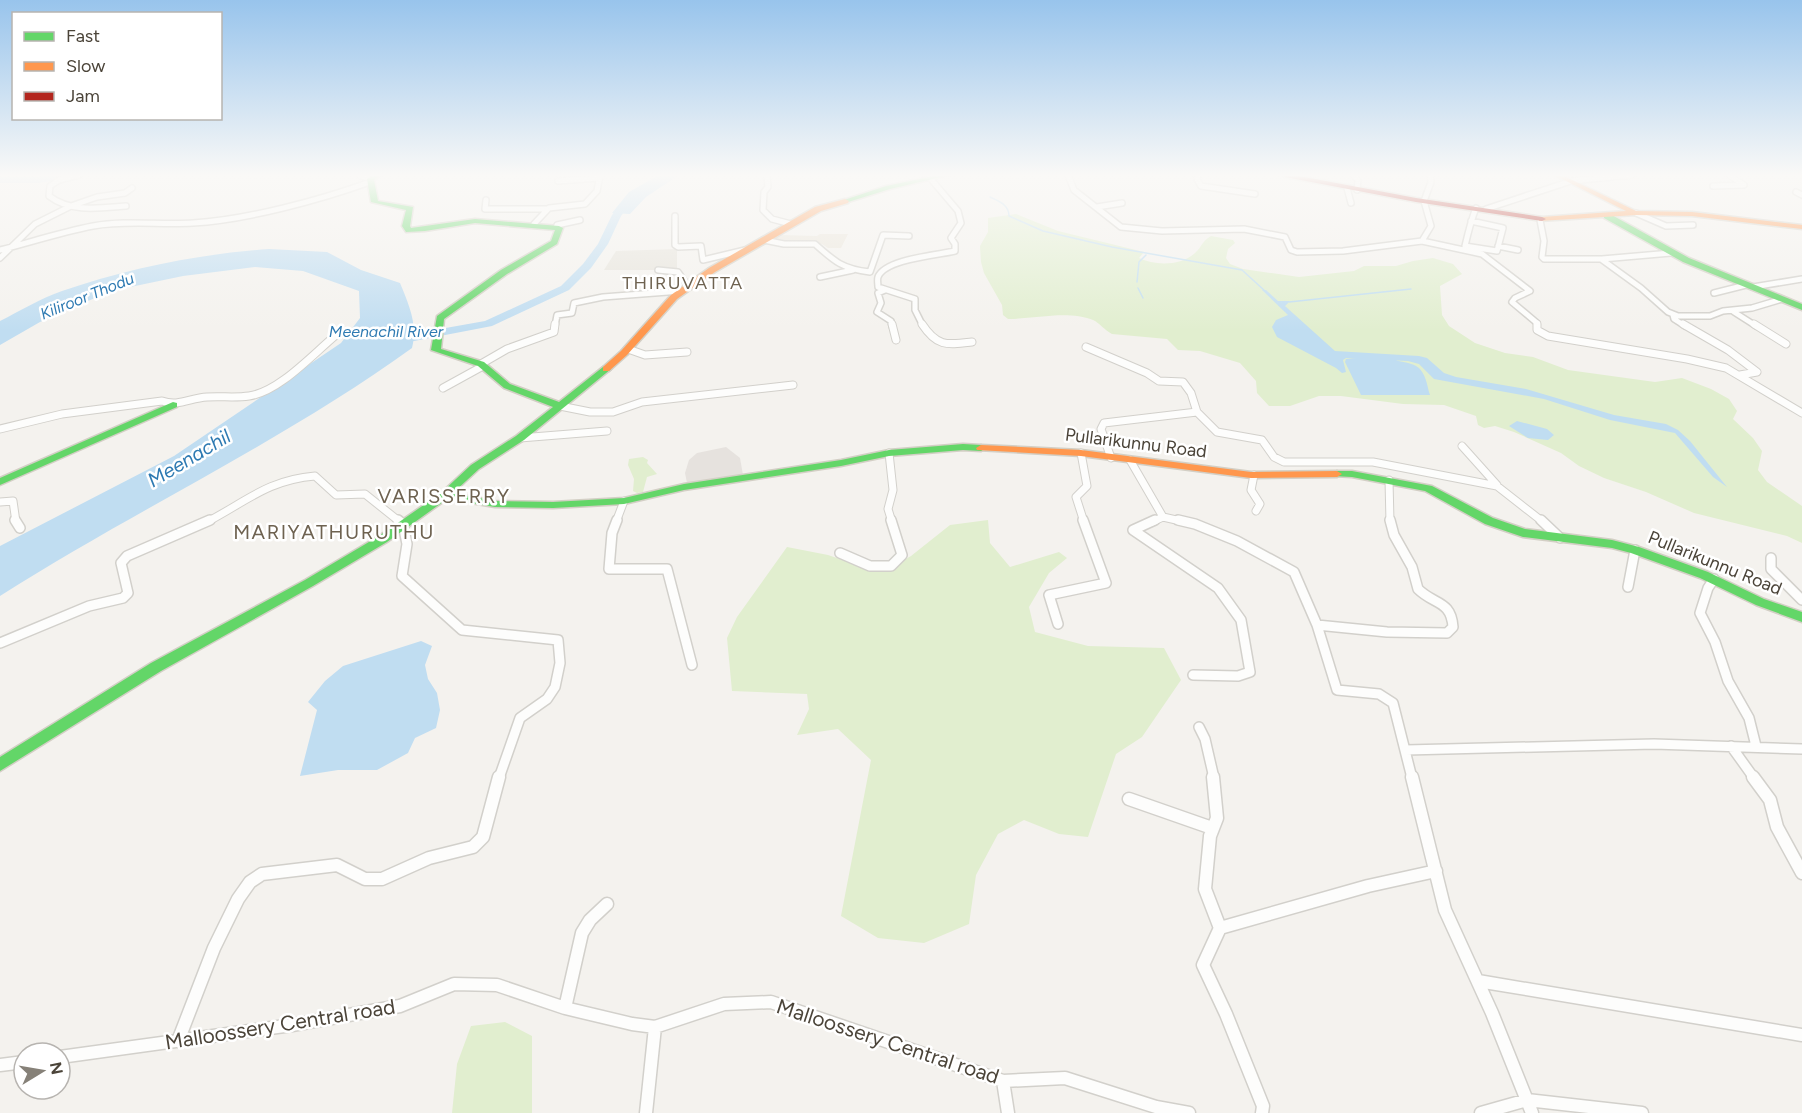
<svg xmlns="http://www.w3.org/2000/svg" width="1802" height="1113" viewBox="0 0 1802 1113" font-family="Figtree,sans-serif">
  <rect width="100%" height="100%" fill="#f4f2ee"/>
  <path fill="#e7e4dc" d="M677,249v21h-73l12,-19z"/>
  <path fill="#e6e2de" d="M726,447l14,11 3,17 -56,8 -2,-10 4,-13 8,-7z"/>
  <path fill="#eae5da" d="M820,234h28l-7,14h-13l-6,-4 -47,-5 5,-4 37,1z"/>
  <path fill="#e1eecf" d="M1016,214l42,17 86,21 -5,6c16,8 42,8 56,-5 7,-6 6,-11 16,-17l22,4 2,3 -7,6 -2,9 4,6 13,5 56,8 55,-6 10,-5h32l17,-5 20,-3 20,6 9,10 -22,12 2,29 7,11 26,17 30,10 28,4 35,13 87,12 27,-4 29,11 18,10 8,12 -4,8 20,19 9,13 -4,19 9,12 35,24v37l-15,-7 -93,-23 -48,-21 -42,-14 -25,-12 -18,-13 -47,-21 -19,-6 -11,2 -6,-3 -2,-9 -32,-11 -41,-1 -62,-8h-22l-29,10h-21l-12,-13 -1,-12 -16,-18 -40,-12 -22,-1 -11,-11 -55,-5c-8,-4 -12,-11 -19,-14 -25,-10 -59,-1 -85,-1l-5,-4 -1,-10 -18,-32 -3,-11 -1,-16 8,-14v-14z
    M643,457l5,3 -1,3 10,11 -10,3 -4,15 -6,1 -4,-2 1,-12 -6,-14 1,-6z
    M988,520l2,23 20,24 49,-15 8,6 -18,15 -20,34 6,25 53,14 76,2 17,32 -39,57 -26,17 -28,83 -29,-3 -35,-14 -26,14 -22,41 -7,49 -45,19 -46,-5 -37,-22 30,-156 -33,-31 -41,6 12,-26 -2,-15 -75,-3 -5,-53 10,-21 50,-70 41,8 41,14 21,-1 21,-12 39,-31z
    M505,1022l27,14v77h-80l5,-49 14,-38z"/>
  <path fill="#c0ddf1" d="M659,175h20l-33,22 -16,17 -18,-1 17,-21z
    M269,249l58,3 34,18 39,13c9,22 18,42 12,65 -130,94 -277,162 -412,248v-50l174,-90 167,-113 19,-25 -1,-27 -56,-20 -48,-4 -72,9 -72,15 -71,31 -40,23v-24c20,-10 41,-23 62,-30 67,-23 137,-37 207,-42z
    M1262,290h4l12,11h12l-5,5 50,45 84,5 8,2 17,15 12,4 70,12 88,26 52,9 12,6 12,11 37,46 -14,-10 -38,-44 -65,-13 -66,-21 -110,-20 -15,-15 -11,-3 -62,-3 -3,2 3,12 -4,1 -6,-5 -59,-31 -5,-10 4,-7 12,-5z
    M1346,359c16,-1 64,-1 74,10 7,9 7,17 10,26h-69l-16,-33z
    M1517,421l30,8 7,6 -6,5 -20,-2 -19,-12z
    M421,641l11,5 -7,19 3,14 9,14 3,17 -4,18 -21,10 -7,15 -31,17h-39l-38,6 17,-66 -9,-8 17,-21 18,-15z"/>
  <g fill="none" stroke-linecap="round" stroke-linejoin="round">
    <path stroke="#c0ddf1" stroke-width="1.5" d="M990,197c9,4 19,8 19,19l34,15 69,16 130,23 23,21
      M1137,282l2,-20 7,-7
      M1138,288l5,10
      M1289,302l122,-13"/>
    <path stroke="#c0ddf1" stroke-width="6" d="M0,180h37l32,-5"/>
    <path fill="#c0ddf1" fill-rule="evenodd" d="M659,175h9l-31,21 -16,20 -13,28 -17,24 -22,22 -77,36 -78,15 -19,2 -6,-3 6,-3 90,-16 76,-35 22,-22 15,-20 14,-29 19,-23z"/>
    <defs>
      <path id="street-far3" d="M79,175l-20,5 -9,6 -1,10c22,17 51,12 77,10
        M359,175l11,4
        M767,175l1,12 -4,5 -1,18 9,9 19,5
        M1068,175l6,15 47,37 41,4 82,-2 41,8 6,13 6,2 46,-1 79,-10 60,13 48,37 -15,7 -3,4 25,21v3
        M1198,175l-1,4 4,7 54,8
        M1354,175l4,5 -1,10
        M558,181l41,-3
        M1713,186l31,-1 -15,-10
        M1347,188l4,15
        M1796,192l6,3
        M486,200l-1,9h63
        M1097,207l25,-4
        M1486,209l85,-28 61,-6
        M1636,213l30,13 27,-1
        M675,216v29l3,2 23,-1 2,14 42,-10
        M1540,220l4,21 -2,16 2,2h57l40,29 27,24 10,4h32l13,-5 29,-3 30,-9
        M1471,221l32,7 -6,23 -32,-5c3,-13 6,-26 11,-38
        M534,224l15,-16 36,-4 12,-13 3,-16
        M556,228l1,-3 23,-5
        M764,240l20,4h31c20,18 28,25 55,28l13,-37 26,1
        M1422,241l9,-15 -7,-25 7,-19 -1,-7
        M1498,246l20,4
        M0,250c31,-8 62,-18 93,-24 33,-6 66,-1 100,-3 53,-3 127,-23 177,-41
        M0,258l35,-34 36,-18 26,-9 28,-4 7,-5
        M1602,259l69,-6
        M658,270l20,2 10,14
        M820,277l33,-7
        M1753,287l49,-8
        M885,290l-7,3 3,10 -4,9 14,9 1,5
        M1714,293l32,-8
        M1734,312l22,14
        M1673,315l1,4 11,7
        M555,326l2,-11 15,-2 2,-10 29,-6 78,-6
        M923,326l-8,-16v-11l-37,-12c0,-3 -1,-7 0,-10 7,-18 60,-22 77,-26v-7l-4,-6 10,-15 -3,-12 -28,-33"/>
      <path id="street-far2" d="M892,324l4,16
        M922,324c15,23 25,21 50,18
        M1537,324v6l11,6 139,23 39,9 76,45
        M1683,324l45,26 29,22 -17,3
        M1754,324l32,20
        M1086,347l61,26 12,8 24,1 8,11 6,19 -93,11 -3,6 10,29
        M628,349l17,6 42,-3
        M481,364l26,-15 47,-17 1,-8
        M443,388l40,-22
        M560,406l30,6h23l29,-10 151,-17
        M1197,412l20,20 45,8 12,17 10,5h89l124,24 46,36
        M0,429l62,-15 100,-13c16,6 28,-3 45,-4 14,-1 28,1 42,-1 30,-4 64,-42 87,-61
        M520,438l87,-7
        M1462,446l35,39
        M889,453l4,37 -5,19 4,13
        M1081,453l6,33 -11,11 8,25
        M1130,460l33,57
        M1254,475l-3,15 9,14 -4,7
        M1389,480l1,42
        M0,502l13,-1 3,21
        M207,522c40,-21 61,-42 108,-46l21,19 29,-1 35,28
        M616,522l8,-21
        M1152,522l11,-5 22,5"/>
      <path id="street-far1" d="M15,520l5,8
        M398,520l5,4 4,20 -5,32 60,54 96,10 2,23 -5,24 -8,12 -27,19 -21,60
        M617,520l-5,13 -3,36h58l25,96
        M1155,520l-22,10 85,58 23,32 9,52 -12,4 -45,-1
        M1178,520l17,4 42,17 57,31 23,53 20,65 42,4 14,9 19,75
        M1541,520l19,18
        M840,553l30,13h21l11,-11 -11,-35
        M1771,558v11l31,31
        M1714,579l-6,9 -8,25 15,29 13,39 21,37 7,28
        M1628,587l7,-37
        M1058,624l-9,-29 57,-12 -23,-63
        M1317,625l70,7 60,1 6,-6c-2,-27 -19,-22 -35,-38l-6,-22 -18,-32 -4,-15
        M0,643l89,-37 34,-8 5,-5 -7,-30 6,-7 83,-36
        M1199,727l6,12 9,39
        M1731,746l23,32
        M1406,750l248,-6 148,5"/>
      <path id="street" d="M1213,777l4,41 -7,18 -5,53 15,39 -17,37 23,49 37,92 -1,7
        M1412,777l33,133 47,103 40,100
        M1753,777l17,23 7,27 25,46
        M1129,799l83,29
        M1220,928l148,-42 68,-15
        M1478,981l324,54
        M565,1008l17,-75 8,-13 17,-16
        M178,1041l36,-93 24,-49 12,-17 12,-8 75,-9 28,14h17l47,-21 44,-11 10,-10 16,-60
        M60,1057l232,-32 108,-19 54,-22 43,1 68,23 67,16 23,3 69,-23 47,-2 232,79 62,-3 91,29 33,6
        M0,1065l24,-3
        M1003,1081l5,32
        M646,1113l9,-86
        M1481,1113l46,-13 115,13"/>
      <path id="fast" d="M373,175h8l-7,5 4,21 35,6 -3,19 1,2 64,-9 84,7 4,2 -6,16 -50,30 -63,45 -3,30 43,13 26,22 49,18 44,-35 3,-1 5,3 -87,71 -45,29 -26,24 42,8 58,1 71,-4 60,-14 157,-24 48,-10 74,-6 18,1 5,3 -5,3 -18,-1 -74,6 -48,10 -157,24 -60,14 -71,4 -58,-1 -48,-8 -60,43 -74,44 -152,85 -161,100v-14l151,-94 154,-83 74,-44 62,-43 30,-28 45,-29 37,-29 -49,-19 -26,-22 -47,-16 6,-34 64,-46 50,-29 4,-11 -80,-7 -50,8 -19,1 -4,-6 4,-16 -35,-8 -4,-23z
        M938,175h12l-60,14 -45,14 -4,-2 45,-15z
        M1604,214h6l79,44 113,46v6l-119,-48 -79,-44z
        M173,402l4,1v4l-177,78v-7z
        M1337,471h15l80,15 61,32 32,11 87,11 27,7 69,25 56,27 38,13v10l-46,-17 -56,-27 -69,-25 -19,-5 -89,-11 -38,-13 -60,-33 -73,-14 -19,-1 -1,-2z"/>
      <path id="slow" d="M1554,175h8l74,36 56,1 110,13v4l-110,-13 -56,-1 -97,6v-4h3l84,-6z
        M845,199l4,2 -1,2 -27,8 -106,61 -38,27 -50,56 -18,16h-6v-4l18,-16 50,-56 38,-27 106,-61z
        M981,445l100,5 170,22 86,-1 5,3 -5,3 -86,1 -170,-22 -104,-6 -1,-2z"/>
      <path id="jam" d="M1282,175h12l122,23 126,19 4,2 -4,2 -126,-19 -131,-25z"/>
    </defs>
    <use href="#street-far3" stroke="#d2d0cb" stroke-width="8"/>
    <use href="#street-far2" stroke="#d2d0cb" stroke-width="9"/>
    <use href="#street-far1" stroke="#d2d0cb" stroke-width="12"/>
    <use href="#street" stroke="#d2d0cb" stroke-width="15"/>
    <use href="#fast" stroke="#d3cfc5" stroke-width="3"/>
    <use href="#slow" stroke="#d3cfc5" stroke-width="3"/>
    <use href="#jam" stroke="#d3cfc5" stroke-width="3"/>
    <use href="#street-far3" stroke="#fdfdfc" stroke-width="5"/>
    <use href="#street-far2" stroke="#fdfdfc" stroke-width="7"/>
    <use href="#street-far1" stroke="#fdfdfc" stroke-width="9"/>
    <use href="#street" stroke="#fdfdfc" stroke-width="12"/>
    <use href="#fast" fill="#63d668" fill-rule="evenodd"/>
    <use href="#slow" fill="#ff974d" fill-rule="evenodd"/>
    <use href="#jam" fill="#b3261e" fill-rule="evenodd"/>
  </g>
  <linearGradient id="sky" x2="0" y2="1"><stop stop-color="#98c4ec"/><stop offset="0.53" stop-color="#faf9f7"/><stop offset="1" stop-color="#faf9f7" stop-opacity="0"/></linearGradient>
  <rect width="1802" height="331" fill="url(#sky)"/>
  <g text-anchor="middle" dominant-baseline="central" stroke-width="5" stroke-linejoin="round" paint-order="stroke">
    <g font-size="16" font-style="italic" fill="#2e7ab2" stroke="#fff">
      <text transform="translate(87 296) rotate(-22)">Kiliroor Thodu</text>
      <text x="386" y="331">Meenachil River</text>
    </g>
    <g font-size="18" letter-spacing="1.5" fill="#6e6250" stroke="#fff">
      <text x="683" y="283">THIRUVATTA</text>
    </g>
    <g font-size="18" fill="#4b4439" stroke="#fff">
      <text transform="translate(1136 443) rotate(7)">Pullarikunnu Road</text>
      <text transform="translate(1715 563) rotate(22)">Pullarikunnu Road</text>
    </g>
    <g font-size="20" font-style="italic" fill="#2e7ab2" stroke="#fff">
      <text transform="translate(189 458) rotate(-31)">Meenachil</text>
    </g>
    <g font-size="20" letter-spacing="1.5" fill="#6e6250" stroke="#fff">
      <text x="444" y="496">VARISSERRY</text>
      <text x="334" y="532">MARIYATHURUTHU</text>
    </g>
    <g font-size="21" fill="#4b4439" stroke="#fff">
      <text transform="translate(280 1024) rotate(-9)">Malloossery Central road</text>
      <text transform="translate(888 1041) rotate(18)">Malloossery Central road</text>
    </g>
  </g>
  <rect x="12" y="12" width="210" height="108" fill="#ffffff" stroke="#b7b4b0" stroke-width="1.5"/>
  <rect x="24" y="32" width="30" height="9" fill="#63d668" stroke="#b7b4b0" stroke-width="1.5"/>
  <text x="66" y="42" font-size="18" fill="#4b4439">Fast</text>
  <rect x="24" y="62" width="30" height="9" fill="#ff974d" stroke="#b7b4b0" stroke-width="1.5"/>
  <text x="66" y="72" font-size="18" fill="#4b4439">Slow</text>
  <rect x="24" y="92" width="30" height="9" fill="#b3261e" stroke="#b7b4b0" stroke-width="1.5"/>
  <text x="66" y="102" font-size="18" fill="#4b4439">Jam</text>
  <g transform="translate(42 1071) rotate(79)"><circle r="28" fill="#ffffff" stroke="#b7b4b0" stroke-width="1.5"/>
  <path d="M0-4.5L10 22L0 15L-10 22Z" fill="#868178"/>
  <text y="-9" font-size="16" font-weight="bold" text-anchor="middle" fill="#4b4439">N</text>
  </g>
</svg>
